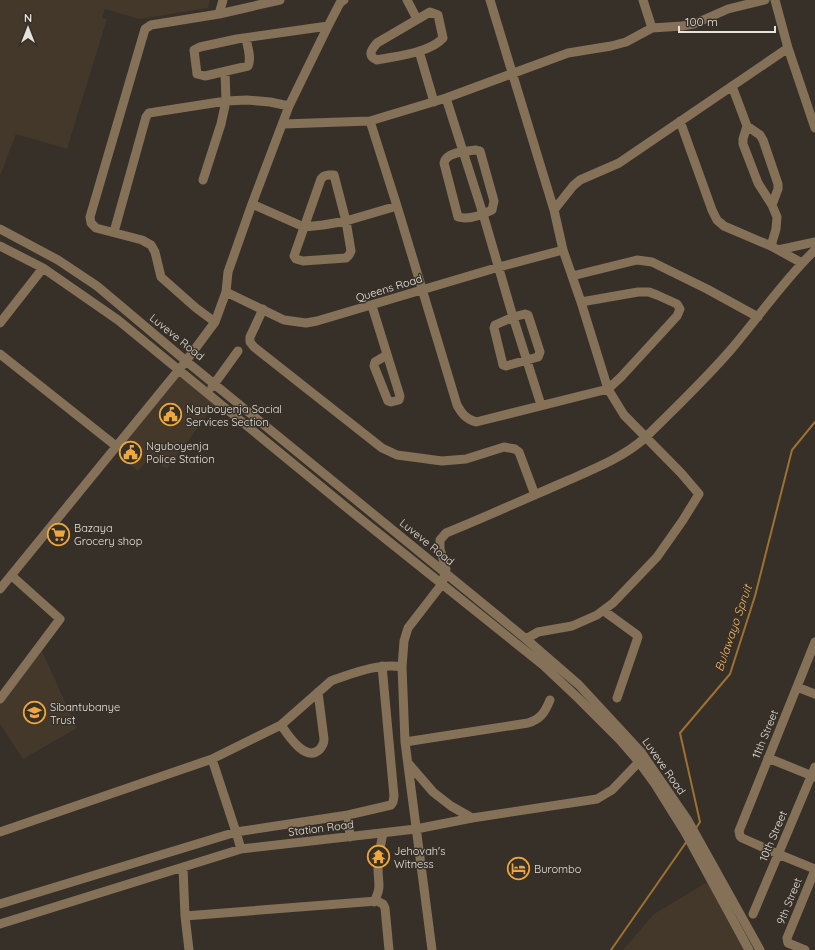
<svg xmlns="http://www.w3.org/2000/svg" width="815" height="950" viewBox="0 0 815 950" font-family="Quicksand,sans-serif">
  <rect width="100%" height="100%" fill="#373028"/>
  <path fill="#43382a" d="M0,0h210l-2,8 -69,11 -34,-10 -3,9 5,1 -40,130 -51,-15 -16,42z
    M178,372l39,30 -50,67 -16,-12 -13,14 -24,-20z
    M42,651l35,77 -54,31 -23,-35v-21z
    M709,881l37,69h-123l31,-36z"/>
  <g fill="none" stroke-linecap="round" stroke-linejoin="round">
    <path stroke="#9d7132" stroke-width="2" d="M696,828l4,-6 -20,-89 50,-59 25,-78 37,-146 23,-28
      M611,950l76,-109"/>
    <path stroke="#847158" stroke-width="9" d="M407,0l10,19
      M490,0l64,210 9,40 18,52 27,87 16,26 57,58 18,21 -16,26 -26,37 -44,46 -16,12 -25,11 -34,6 -12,7
      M643,0l9,28
      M775,0l13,48 27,80
      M430,12l8,3 5,23c-13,15 -47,18 -66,22 -10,-4 -6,-10 0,-17z
      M219,14l4,-14
      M246,38c1,8 6,20 2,28l-43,10 -8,-2 -3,-24 6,-3 37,-8 91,-13
      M419,51l15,51
      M732,86l15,40 13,9 3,5 15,44v5l-6,16
      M446,98l37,116 30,103 28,88
      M370,121l27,85 60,199c5,9 9,14 19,17l132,-33 13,-12 56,-61 3,-7 -3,-5 -20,-9 -8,-3h-11l-57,10
      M680,121l32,89 5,10 7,6 47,20 31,17
      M283,124l87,-3 76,-23 122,-45 43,-7 15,-4 26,-14 30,-2 12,-2 34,-15 37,-9
      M747,126l-4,13v5l15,39 14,22 5,12 -1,12 -5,17
      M476,150l4,1 14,50 -2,9c-10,5 -24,10 -34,7l-14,-54c2,-11 22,-12 32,-13z
      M328,175h6l12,46 5,30 -2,4 -3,3 -43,3 -7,-2 -2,-3 27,-77 3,-3z
      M203,180l18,-56 5,-23 -1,-29
      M252,204l52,23 19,-2 23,-4 51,-15
      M554,210l19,-24 7,-6 39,-17 169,-115
      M0,229l58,31 39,26 89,75 340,278 53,46 62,67 46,67 73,131
      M114,232l32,-115 3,-4 77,-12 21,-1 23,2 19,4
      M0,246l43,22 75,52 234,192 191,153 35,33 42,42 19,22 16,22 30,48 64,118
      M778,250l37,-8
      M572,276l65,-16 15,2 55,27 51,28
      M226,292l58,28 22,3 11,-2 182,-54 64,-17
      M372,306l28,90 -1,4 -8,2 -3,-1 -14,-35 1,-4 12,-7
      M263,309l-13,28v5l4,5 128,101 15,7 45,6 24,-2 38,-12 11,2 4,3 16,43
      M525,314l3,1 12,37 -2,5 -32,9 -3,-1 -9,-37 1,-3 18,-8z
      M215,322l-19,-14 -35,-31 -6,-25 -4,-7 -9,-5 -46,-12 -5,-5 -1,-6 55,-188 6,-4 68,-11 61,-14
      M0,323l43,-55
      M0,354l116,92
      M212,387l26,-36
      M0,589l186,-228 29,-39 11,-30 2,-20 24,-68 37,-98 39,-80 12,-23 4,-3
      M604,611l33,24 1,2 -21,61
      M815,642l-76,189 1,5 2,2 36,16 37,15
      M797,687l18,7
      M0,699l60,-80 -48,-43
      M281,725c7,10 24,37 38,25 3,-3 5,-6 5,-11l-6,-47
      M405,742l123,-19c13,-4 17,-11 22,-23
      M768,758l47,19
      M212,759l24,73 5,17
      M408,763l25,29 18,14 21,12
      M348,815l2,22
      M0,832l212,-73 69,-34 50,-44 5,-2c21,-7 44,-16 66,-12
      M183,867l2,49 4,34
      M374,902c8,-16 4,-18 4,-34 0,-12 3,-24 5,-35
      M0,904l236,-72 112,-17 43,-10 2,-3 1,-6 -12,-130
      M753,914l62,-147
      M185,916l192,-15 6,3 2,4 4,42
      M0,924l241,-75 175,-20 56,-11 125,-19 15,-9 27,-28
      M432,950l-27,-208 -3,-75 2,-26 4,-13 34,-44 3,-11 1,-4 -6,-20v-9l6,-7c39,-16 77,-33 116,-50 29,-13 59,-24 83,-45 30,-30 62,-60 89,-92 27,-32 51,-67 81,-96
      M805,950l-17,-7 -1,-5 28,-68"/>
  </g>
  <defs>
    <symbol id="civic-ring" viewBox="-11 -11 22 22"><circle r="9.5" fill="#373028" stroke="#eea73d" stroke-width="1.5"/><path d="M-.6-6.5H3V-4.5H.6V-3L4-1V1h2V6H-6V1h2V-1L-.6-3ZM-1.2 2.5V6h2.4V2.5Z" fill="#eea73d"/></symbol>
    <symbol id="supermarket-ring" viewBox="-11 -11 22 22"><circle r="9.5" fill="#373028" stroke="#eea73d" stroke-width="1.5"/><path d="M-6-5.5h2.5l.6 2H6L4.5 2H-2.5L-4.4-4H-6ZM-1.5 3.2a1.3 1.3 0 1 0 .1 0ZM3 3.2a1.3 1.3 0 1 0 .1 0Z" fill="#eea73d"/></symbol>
    <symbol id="school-ring" viewBox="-11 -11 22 22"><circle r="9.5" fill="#373028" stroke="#eea73d" stroke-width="1.5"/><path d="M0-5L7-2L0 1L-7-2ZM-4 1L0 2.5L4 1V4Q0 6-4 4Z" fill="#eea73d"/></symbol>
    <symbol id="temple-ring" viewBox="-11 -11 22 22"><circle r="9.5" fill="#373028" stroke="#eea73d" stroke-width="1.5"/><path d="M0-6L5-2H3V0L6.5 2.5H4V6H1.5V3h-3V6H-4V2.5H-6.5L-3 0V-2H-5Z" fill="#eea73d"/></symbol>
    <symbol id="hotel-ring" viewBox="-11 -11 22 22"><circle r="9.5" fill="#373028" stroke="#eea73d" stroke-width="1.5"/><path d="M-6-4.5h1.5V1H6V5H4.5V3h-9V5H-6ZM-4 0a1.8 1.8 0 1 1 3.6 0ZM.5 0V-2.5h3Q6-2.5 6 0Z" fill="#eea73d"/></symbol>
  </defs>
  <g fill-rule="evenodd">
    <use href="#civic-ring" x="158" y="402" width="25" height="25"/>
    <use href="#civic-ring" x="118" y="440" width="25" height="25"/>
    <use href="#supermarket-ring" x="46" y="522" width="25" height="25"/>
    <use href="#school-ring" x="22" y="700" width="25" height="25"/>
    <use href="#temple-ring" x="366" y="844" width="25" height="25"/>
    <use href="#hotel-ring" x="506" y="856" width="25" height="25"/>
  </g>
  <g text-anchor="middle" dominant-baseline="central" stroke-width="3" stroke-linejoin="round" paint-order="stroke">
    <g font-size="11" fill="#e5e1db" stroke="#373028">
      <text transform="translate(389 288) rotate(-17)">Queens Road</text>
      <text transform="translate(177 337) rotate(39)">Luveve Road</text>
      <text transform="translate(427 542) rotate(39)">Luveve Road</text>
      <text transform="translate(765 734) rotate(-68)">11th Street</text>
      <text transform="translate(664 766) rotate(55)">Luveve Road</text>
      <text transform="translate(321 828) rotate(-7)">Station Road</text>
      <text transform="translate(773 836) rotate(-67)">10th Street</text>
      <text transform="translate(789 901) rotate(-68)">9th Street</text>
    </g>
    <g font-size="11" fill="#e5e1db" stroke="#373028" text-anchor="start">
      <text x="186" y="409">Nguboyenja Social<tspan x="186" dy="13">Services Section</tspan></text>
      <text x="146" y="446">Nguboyenja<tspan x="146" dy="13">Police Station</tspan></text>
      <text x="74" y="528">Bazaya<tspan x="74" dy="13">Grocery shop</tspan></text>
      <text x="50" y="707">Sibantubanye<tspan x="50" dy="13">Trust</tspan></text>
      <text x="394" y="851">Jehovah's<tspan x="394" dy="13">Witness</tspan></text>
      <text x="534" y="869">Burombo</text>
    </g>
    <g font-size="12" font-style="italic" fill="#f3b45d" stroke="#373028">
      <text transform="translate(733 628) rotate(-71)">Bulawayo Spruit</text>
    </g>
  </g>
  <g transform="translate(28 28)" stroke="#373028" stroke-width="3" paint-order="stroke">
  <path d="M0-3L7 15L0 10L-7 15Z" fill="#e5e1db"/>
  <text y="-6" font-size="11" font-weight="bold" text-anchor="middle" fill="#e5e1db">N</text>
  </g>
  <path d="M679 26v6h96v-6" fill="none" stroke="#e5e1db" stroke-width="2"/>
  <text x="685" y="26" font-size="12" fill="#e5e1db" stroke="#373028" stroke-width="3" paint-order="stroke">100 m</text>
</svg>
